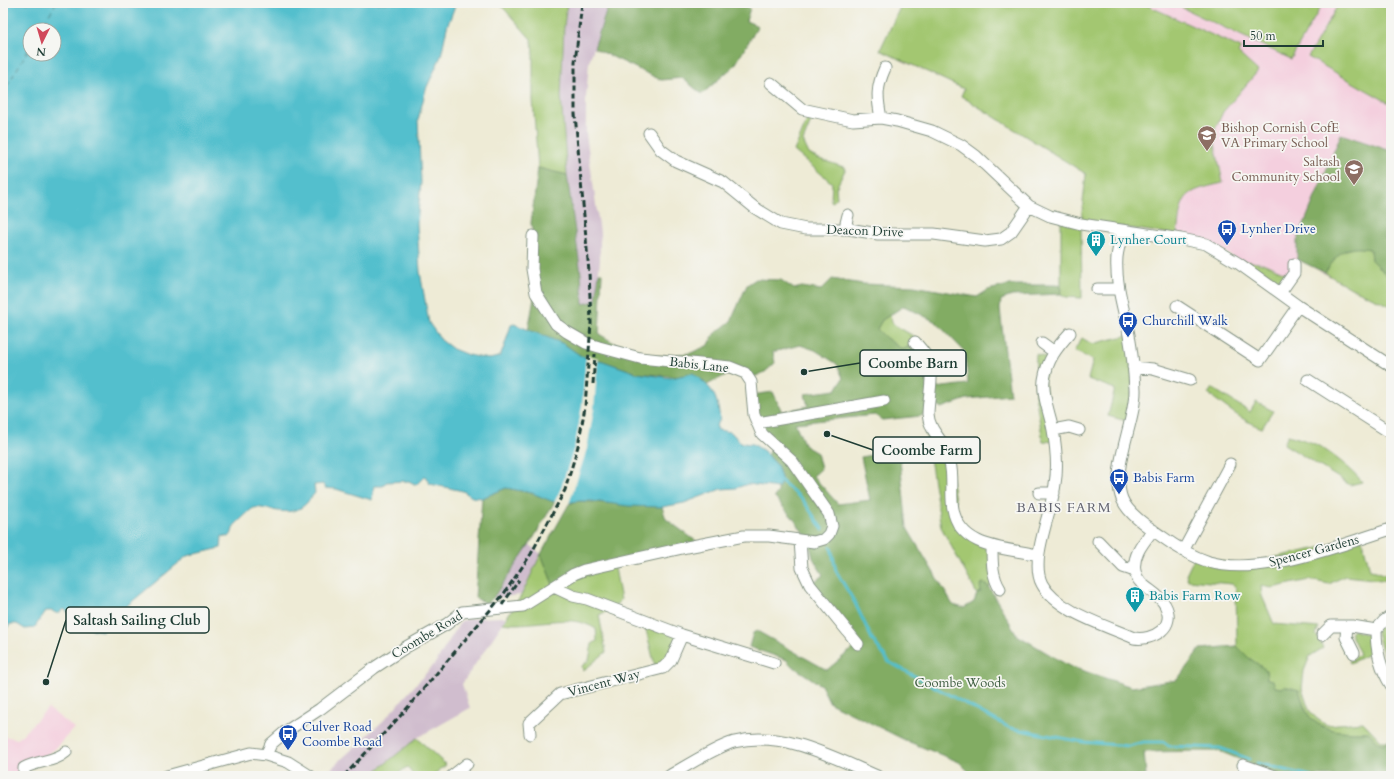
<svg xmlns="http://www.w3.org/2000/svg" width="1394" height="779" viewBox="0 0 1394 779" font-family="Cardo,serif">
  <rect width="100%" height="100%" fill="#f6f6f2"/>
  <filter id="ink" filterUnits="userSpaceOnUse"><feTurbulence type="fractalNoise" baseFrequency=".025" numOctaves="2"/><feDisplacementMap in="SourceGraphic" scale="8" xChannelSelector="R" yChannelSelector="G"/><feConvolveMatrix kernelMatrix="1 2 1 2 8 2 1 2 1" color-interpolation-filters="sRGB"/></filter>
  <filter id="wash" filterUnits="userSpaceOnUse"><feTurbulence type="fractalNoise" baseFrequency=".012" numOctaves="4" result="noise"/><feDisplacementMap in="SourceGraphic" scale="16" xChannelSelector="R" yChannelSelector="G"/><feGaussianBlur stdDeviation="0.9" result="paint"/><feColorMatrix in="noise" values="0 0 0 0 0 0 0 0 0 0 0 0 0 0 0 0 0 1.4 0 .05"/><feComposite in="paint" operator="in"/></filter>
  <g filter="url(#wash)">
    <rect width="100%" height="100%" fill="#eeebd6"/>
    <path fill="#f4cfde" d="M928,3h463v303l-40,-18 -54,-29v-8l-1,19 -4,6 -54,-16 -30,-19 -127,-20 5,-47 -125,-78 3,-7 -62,-28z
      M48,708l26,20 -19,21 -20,13 -11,14h-21v-40l15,3z"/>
    <path fill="#d0bdce" d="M567,3h42l-20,59 -3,35v37l14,99v27l-4,41 -13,4 -2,-31 -14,-99 -6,-79 3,-70z
      M529,544l12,10 -20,41 -28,3z
      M507,617l-45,67 8,24 -53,30 -47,38h-47l60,-55 53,-59 25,-41 15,-3z"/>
    <path fill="#a3c771" stroke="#618252" d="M499,3h68l-3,23 -3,70 6,79 -29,-7 -5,-68v-48l-2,-13z
      M902,3h240l99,45 -3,5 20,18 -35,41 -10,22 10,49c-41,9 -41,11 -46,52l-96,-14 5,-47 -125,-78 3,-7 -84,-39z
      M1172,3h151l-32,56z
      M1339,3h52v101l-83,-47z
      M811,111l4,1 -12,29 6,13c12,7 24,9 37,14l-10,20 1,10 -4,4 -2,-1 1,-18 -38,-32z
      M1061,219l20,5 1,74 -16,-1 -5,-3z
      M1356,247l14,2 1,11 20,19v27l-40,-18 -26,-15 12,-20z
      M1238,260l27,4 27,12 -11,14z
      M890,315l3,9 22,13v5l-12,8 -17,-12 -9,-9 5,-9z
      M1129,335l4,32 -3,55 -22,-6 7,-27 -27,-10 5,-19 -19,-9 8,-13 10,6z
      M1036,354l14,5 -6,21 11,62 -12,-1 -8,-46z
      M1212,388l38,24 6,-10 17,9 -11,17c-20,-7 -37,-22 -54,-34z
      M930,423l17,28 12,75 33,21 3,33 -6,7 -6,-4 -2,9 -4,2 -36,-67 -15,-94z
      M1288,435c8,3 19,5 27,9 11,5 41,28 47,38l-12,3 -66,-41z
      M1362,539l8,31 6,1 15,6v4l-46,-5 -16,8 -20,-4 -37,8 -11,-2 1,10 12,28 45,4 -3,6 7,14 -13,8 -6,15 -2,18 7,21 7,8 10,7 37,-3 18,19h8c-11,7 -13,-3 -21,-9 -21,0 -51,1 -62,-21 -3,-7 -5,-15 -7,-21l-24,-3 -8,-7 -1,-10 -17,-12 -12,-12 -1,-59 -4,-3 -44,-4 -2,-5 9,-19 43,9z
      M541,554l13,33 60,-24 7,37 -10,9 -12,6 7,37 -23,19 -1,-5 7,-6 3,-16 5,-3 -1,-12c-28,-18 -62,-1 -93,-6l18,-27z
      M1391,616v23l-6,5 6,17v18l-15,-49z
      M644,622l38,13 -8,19 -18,16z
      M1353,630l15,5 3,3 -2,16 -19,9 -1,-2 11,-7 -10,-21z
      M417,738l29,27 -14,11h-18l-7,-9 -12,9h-25z"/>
    <path fill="#82ac63" stroke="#50744c" d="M609,3h129l12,5 -4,13 12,5 -23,39 -33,29 -20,-16 -21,2 -67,-32z
      M1341,134l50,17v63l-7,21 7,17v27l-20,-19 -1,-11c-27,-4 -31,3 -45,24l-28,-14v-18z
      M538,168l29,7 14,99 2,30 13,-3 3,-28h3l-3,61 41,24 51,-5 18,-8 5,-11 17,-13 16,-36 9,-6 25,1 13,9 8,-2 19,3 11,-11 31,5 51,2 63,11 11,-7 21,-5h51l1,9 -49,2 -11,4 -1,9 10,86 -43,4 -26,9 -6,-3v-17l33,-4 -3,-32 -29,-30 -32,-16 -22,14 -5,9 9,9 17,12 12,-8 14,18v50l-8,6 -39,4 -7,-5 -80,8 10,23 12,7 4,16 -8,7 25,28 32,-4 -9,-43 38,-6 8,77 46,77 11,3 10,-6 3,-8 4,-2 -1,-7 3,-2 6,4 28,48 52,31 63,21 45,-7 23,-31 37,-3 12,12 17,12 1,9 6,1 2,7 5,1 5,-2 14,4c2,6 4,14 7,21 11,22 41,21 62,21 10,8 9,17 23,8v36h-116l-29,-14 -27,-11 -75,1 2,24h-156l-21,-4 -10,-10 -52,-21 -77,-38 -9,-18 -32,-21 -2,-4 -38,-13 4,-14 4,-2 70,39 31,-26 -48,-59 13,-10 -10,-17 -4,-17 -16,-23 -19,-21 4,-5v-4l4,-7 -5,-16 -9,-10 6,-10 -12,-11 -10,-39 21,-3 9,20 26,-6 -3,-12 31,-4 7,-12 -6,-14 -22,-14 -15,-5 -27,7 2,11 -10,9 -16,7 -4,-6 -19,2 -19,10 -6,-6 -64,-6 -34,-12 -22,-5 -17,-12 -36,-13 7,-38 -2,-57 -2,-13z
      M506,488l26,5 23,8 -22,38 -40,59 -7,5 -11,-5 7,-100z
      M578,501l84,6 4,12 34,25 -73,16 -73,27 -13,-33 28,-50z"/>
    <path fill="#53bfcd" stroke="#397e80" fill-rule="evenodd" d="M3,3h453l-9,24 -6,29 -15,33 -8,31 3,62 -4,42 3,48 9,51 12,17 12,9 15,6 21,4 10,-2 5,-10 7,-22 3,-1 50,20 17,12 22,5 34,12 34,5 22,-5c20,16 24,21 27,47l-4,5 2,5 13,2 10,11 12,1 11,7 13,14 5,16 -4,7 -30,-4 -12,4 -15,1 -37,14 -22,4 -34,-1 -36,-5h-14l-12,2 -15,-2 -19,-8 -26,-5 -24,10 -10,-1 -9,-6 -33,-7 -5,-8 -9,9 -7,-4 -23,1 -3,4h-9l-2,14 -36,-11 -11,-1 -2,-4 -9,1 1,8c-4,4 -8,11 -13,14 -17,12 -42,-4 -50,2 -3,2 -16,15 -18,17 -2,4 -1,7 -5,11l-7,-1 -1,12 -34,8 -64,53 -20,22 -17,-3 -22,-19 -6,5 -6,-3h-6l-12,17 -9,1 -8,-5h-7l-4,5 -3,9zM30,30h24v24h-24z"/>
    <path fill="#eeebd6" d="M586,355l12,3 -4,51 -7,40 -18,55 -3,1 -12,-2 7,-15 14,-43 7,-39z"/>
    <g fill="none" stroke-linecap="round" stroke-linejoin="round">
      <path stroke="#53bfcd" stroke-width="3" d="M780,480l23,20 20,30
        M831,547l5,24 19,32 17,36 17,23 121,66 73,14 46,4 14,-4h21l5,4 51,2 29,11
        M1257,763l54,13"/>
      <path stroke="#2c5e5a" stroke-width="1" stroke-dasharray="5 4" stroke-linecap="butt" d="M40,30l16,-27
        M3,93l27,-46"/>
    </g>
  </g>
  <g filter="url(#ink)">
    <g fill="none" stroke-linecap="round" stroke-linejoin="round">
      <defs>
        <path id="minor" d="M771,83l31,26 51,11 28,-2 16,3 35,10 29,14 15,11 53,50 21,10 31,8 100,15 25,5 32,19 60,43 93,60
          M881,118c-4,-20 -5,-30 4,-50
          M649,133l12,17 15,11 47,21 32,26 26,16 25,5h43l29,5h56l51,7 16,-2 10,-7 18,-26
          M848,215l-2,8 3,6
          M1123,231c-2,8 -5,17 -6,26 -2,27 7,52 12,78 3,17 5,36 6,54 1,32 -25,80 -13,110 6,15 26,28 39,37 15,11 30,20 48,26 51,15 132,-17 182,-33
          M1097,289h21
          M1280,293l14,-20v-9
          M1177,306l83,54 38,-54
          M1070,333c-13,14 -23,27 -26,47 -2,16 6,34 9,50 3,17 5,37 2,54 -3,28 -26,76 -13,100 14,27 65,42 92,54 19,3 43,-11 31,-33 -7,-14 -28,-18 -30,-34 -3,-16 9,-29 18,-41
          M915,342c5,6 10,11 13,17 7,12 0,40 0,55 1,16 13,24 19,38 2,3 2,8 3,11 4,15 0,31 3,46 7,40 54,39 85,46
          M1042,343l11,8
          M1133,367l20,2 37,11
          M1308,380l83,53
          M757,423l127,-22
          M1053,430l16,-3 10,3
          M947,451l23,1
          M1039,493h15
          M800,541l2,27 8,17 48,59
          M1098,541l25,26 12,4
          M992,547c0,16 0,29 8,42
          M1183,551l47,-87
          M554,587l19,9 14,3 95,36 92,28
          M1347,626l-1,11 8,16
          M1376,630c0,21 4,38 15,55
          M1376,630l8,-9 7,-5
          M1322,635l9,-9h21l24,4
          M530,734l-1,-11 31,-29 103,-26 8,-8 11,-25
          M266,755l5,-11 14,-12 35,-23 54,-41 32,-21 41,-23 15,-12 61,-6 51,-32 10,-4 103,-23 57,-11h25l45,6 10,-3 5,-5 3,-8 -3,-12 -37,-53 -30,-27 -8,-19 -3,-33 -6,-9 -15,-6 -90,-9 -41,-11 -13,-4 -19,-11 -11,-8 -20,-31 -4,-24 1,-33
          M1243,765l32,11
          M24,776v-8c15,-8 31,-6 42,-16
          M167,776l84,-23 15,2 22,7 22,14
          M452,776l15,-12
          M669,776c17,-10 47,-29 65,-34 50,-12 98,15 143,34"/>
      </defs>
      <use href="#minor" stroke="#869485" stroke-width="13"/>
      <use href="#minor" stroke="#fff" stroke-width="11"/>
      <path stroke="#1f3d34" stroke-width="3" stroke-dasharray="6 3" stroke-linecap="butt" d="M593,384l2,-30
        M502,605l17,-25
        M344,776l59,-63 100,-118 28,-41 34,-64 13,-44 7,-39 6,-84 -2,-51 -14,-158v-52l7,-59"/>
    </g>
  </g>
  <defs>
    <symbol id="school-pin" viewBox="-11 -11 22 30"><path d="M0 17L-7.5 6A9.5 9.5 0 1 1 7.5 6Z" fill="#8d6e63" stroke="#f6f6f2"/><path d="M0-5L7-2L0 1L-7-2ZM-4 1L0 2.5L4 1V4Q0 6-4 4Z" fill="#fff"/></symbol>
    <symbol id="bus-pin" viewBox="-11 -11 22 30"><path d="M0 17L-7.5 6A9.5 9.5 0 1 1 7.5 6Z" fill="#1a4fb4" stroke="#f6f6f2"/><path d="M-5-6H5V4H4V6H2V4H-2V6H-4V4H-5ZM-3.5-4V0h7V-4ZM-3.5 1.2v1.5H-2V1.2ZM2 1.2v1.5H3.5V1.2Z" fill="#fff"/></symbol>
    <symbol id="building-pin" viewBox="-11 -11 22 30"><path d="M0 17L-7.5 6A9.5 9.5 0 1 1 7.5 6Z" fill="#0f9aa8" stroke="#f6f6f2"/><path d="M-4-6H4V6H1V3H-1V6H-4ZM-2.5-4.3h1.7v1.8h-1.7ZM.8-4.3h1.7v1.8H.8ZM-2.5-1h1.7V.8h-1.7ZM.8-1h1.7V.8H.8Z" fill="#fff"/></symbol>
  </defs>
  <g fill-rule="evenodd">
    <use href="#school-pin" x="1196" y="124" width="22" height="30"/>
    <use href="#school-pin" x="1343" y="158" width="22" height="30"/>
    <use href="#bus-pin" x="1216" y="218" width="22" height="30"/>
    <use href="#building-pin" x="1085" y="229" width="22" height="30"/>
    <use href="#bus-pin" x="1117" y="310" width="22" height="30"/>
    <use href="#bus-pin" x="1108" y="467" width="22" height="30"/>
    <use href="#building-pin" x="1124" y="585" width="22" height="30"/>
    <use href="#bus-pin" x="277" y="723" width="22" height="30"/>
  </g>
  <g text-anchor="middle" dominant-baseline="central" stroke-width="3.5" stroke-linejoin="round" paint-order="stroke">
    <g font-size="13" fill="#785e54" stroke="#f6f6f2" text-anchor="start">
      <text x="1221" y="128">Bishop Cornish CofE<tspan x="1221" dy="15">VA Primary School</tspan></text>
      <text x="1340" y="162" text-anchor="end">Saltash<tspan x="1340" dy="15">Community School</tspan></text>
    </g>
    <g font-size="13" fill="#164399" stroke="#f6f6f2" text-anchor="start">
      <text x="1241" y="229">Lynher Drive</text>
      <text x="1142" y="321">Churchill Walk</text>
      <text x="1133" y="478">Babis Farm</text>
      <text x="302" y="727">Culver Road<tspan x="302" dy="15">Coombe Road</tspan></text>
    </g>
    <g font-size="13" fill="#1f3d34" stroke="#f6f6f2">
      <text transform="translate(865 231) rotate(2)">Deacon Drive</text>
      <text transform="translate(699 365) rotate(6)">Babis Lane</text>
      <text transform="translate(1314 551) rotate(-15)">Spencer Gardens</text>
      <text transform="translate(427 635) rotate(-31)">Coombe Road</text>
      <text transform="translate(604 683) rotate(-15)">Vincent Way</text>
    </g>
    <g font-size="13" fill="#0d838f" stroke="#f6f6f2" text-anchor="start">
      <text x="1110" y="240">Lynher Court</text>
      <text x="1149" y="596">Babis Farm Row</text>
    </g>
    <g font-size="13" fill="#406043" stroke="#f6f6f2">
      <text x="960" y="683">Coombe Woods</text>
    </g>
    <g font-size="14" letter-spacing="1" fill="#646571" stroke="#f6f6f2">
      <text x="1064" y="507">BABIS FARM</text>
    </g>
  </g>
  <path fill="none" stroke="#1f3d34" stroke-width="1.5" d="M804 372L860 363M827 434L873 450M46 682L66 620"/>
  <g fill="#1f3d34" stroke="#f6f6f2" stroke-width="1.5">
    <circle cx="804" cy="372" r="4"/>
    <circle cx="827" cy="434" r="4"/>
    <circle cx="46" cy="682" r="4"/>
  </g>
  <g fill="#f6f6f2" stroke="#1f3d34" stroke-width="1.5">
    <rect x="860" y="350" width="106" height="26" rx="4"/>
    <rect x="873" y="437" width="107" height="26" rx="4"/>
    <rect x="66" y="607" width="143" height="26" rx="4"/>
  </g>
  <g font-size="14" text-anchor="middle" font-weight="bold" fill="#1f3d34">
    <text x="913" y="368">Coombe Barn</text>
    <text x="927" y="455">Coombe Farm</text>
    <text x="137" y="625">Saltash Sailing Club</text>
  </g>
  <rect width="1394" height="779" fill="none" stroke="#f6f6f2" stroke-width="16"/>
  <g transform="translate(42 42) rotate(185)"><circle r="19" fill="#f6f6f2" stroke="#a0aca6"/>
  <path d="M0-3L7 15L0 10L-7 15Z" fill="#d1495b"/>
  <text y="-6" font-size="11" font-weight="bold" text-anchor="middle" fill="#1f3d34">N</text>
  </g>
  <path d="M1244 40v6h79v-6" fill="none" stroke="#1f3d34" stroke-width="2"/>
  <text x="1250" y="40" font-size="12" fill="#1f3d34" stroke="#f6f6f2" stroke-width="3" paint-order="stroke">50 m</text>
</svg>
